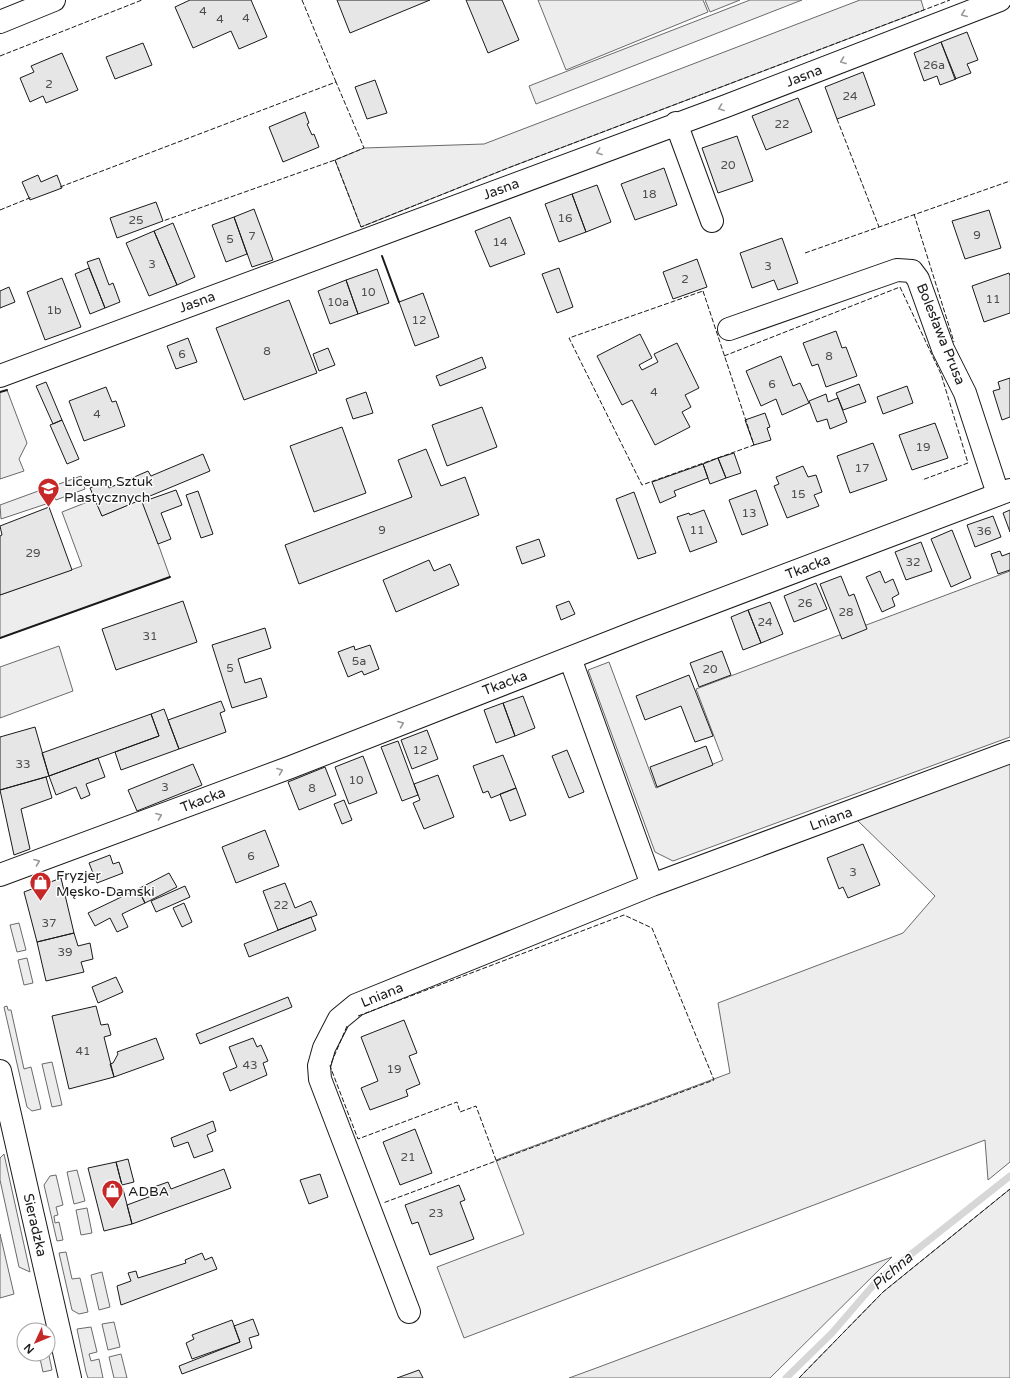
<svg xmlns="http://www.w3.org/2000/svg" width="1010" height="1378" viewBox="0 0 1010 1378" font-family="'Varela Round',sans-serif">
  <rect width="100%" height="100%" fill="#fff"/>
  <path fill="#ededed" stroke="#6a6a6a" d="M538,0h165l5,12 -142,58z
    M705,0h35l-30,12z
    M750,0h52l-266,104 -7,-18z
    M860,0h61l3,10 -416,158 -147,59 -26,-67 29,-12 120,-4z
    M7,390l20,53 -8,16 5,12 -24,8v-87z
    M81,476l4,13 -29,11 -5,-13z
    M41,490l5,14 -45,15 -1,-14z
    M95,499l7,17 40,-17 28,78 -170,61v-43l82,-29 -20,-54z
    M1010,571v166l-337,124 -18,-9 -67,-182 21,-8 47,126 67,-28 -27,-71z
    M59,646l14,45 -73,27v-51z
    M1010,762v400l-22,18 -3,-40 -521,198 -27,-71 87,-33 -28,-74 234,-87 -12,-70 185,-70 32,-37 -78,-76z
    M19,923l7,27 -9,2 -7,-27z
    M27,958l6,25 -9,2 -6,-25z
    M7,1006l1,4h3l13,59 7,-2 10,42 -9,2 -5,-4 -23,-100z
    M52,1062l10,43 -10,2 -10,-43z
    M4,1154l26,118 -11,-5 -19,-87v-22z
    M77,1170l8,31 -11,3 -7,-32z
    M56,1175l7,30 -7,2 2,8 -4,1 1,7 4,-1 4,18 -6,1 -13,-56 6,-9z
    M1010,1189v189h-211l84,-86z
    M87,1208l5,25 -11,2 -5,-25z
    M0,1234l14,60 -14,4z
    M66,1252l6,27 8,-1 8,34 -9,2 -7,-4 -13,-57z
    M892,1257l-122,121h-201l30,-11z
    M102,1272l8,35 -11,3 -8,-35z
    M114,1322l6,25 -12,3 -6,-26z
    M91,1327l6,25 -8,2 2,7 8,-2 4,19h-15l-2,-6 -9,-43z
    M48,1351l4,19 -9,2 -4,-18h9z
    M121,1354l6,24h-13l-5,-21z"/>
  <g fill="none" stroke-linecap="round" stroke-linejoin="round">
    <path stroke="#d7d7d7" stroke-width="7" d="M786,1378l46,-45 44,-51 134,-106"/>
  </g>
  <path fill="#e6e6e6" stroke="#1a1a1a" d="M190,0h61l16,37 -28,12 -8,-18 -38,17 -18,-41z
    M337,0h93l-80,33z
    M466,0h36l17,40 -31,13z
    M967,32l11,28 -11,4 4,9 -16,6 -14,-37z
    M941,42l15,37 -16,6 -3,-9 -13,5 -10,-28z
    M143,43l9,22 -37,14 -9,-22z
    M62,53l16,37 -32,13 -3,-7 -13,6 -10,-24 14,-6 -3,-6z
    M863,72l12,33 -38,14 -12,-32z
    M375,80l12,33 -20,6 -12,-32z
    M798,98l14,34 -46,18 -14,-34z
    M305,112l4,11 -2,1 5,11 2,-1 5,13 -36,15 -14,-35z
    M737,136l16,45 -35,12 -16,-45z
    M664,168l13,37 -42,15 -14,-36z
    M38,175l3,7 16,-7 5,13 -32,12 -8,-18z
    M597,185l14,37 -25,10 -14,-38z
    M572,194l14,38 -27,10 -14,-38z
    M156,202l7,19 -46,17 -7,-20z
    M254,209l19,51 -21,7 -18,-50z
    M989,210l12,38 -36,11 -13,-38z
    M234,217l13,37 -21,8 -14,-37z
    M510,217l15,37 -35,13 -15,-36z
    M173,223l22,54 -18,8 -23,-54z
    M154,231l23,54 -28,11 -23,-53z
    M782,238l16,45 -20,7 -4,-10 -22,8 -12,-35z
    M99,258l10,27 4,-2 7,19 -15,6 -18,-46z
    M697,259l10,28 -34,12 -10,-27z
    M89,268l16,40 -15,6 -15,-40z
    M559,268l14,39 -16,6 -15,-39z
    M377,269l12,34 -31,11 -12,-34z
    M1009,273l1,3v37l-26,9 -12,-36z
    M62,278l19,49 -36,13 -18,-48z
    M346,280l12,34 -28,10 -12,-33z
    M9,287l6,15 -15,6v-17z
    M423,293l16,44 -24,9 -16,-44z
    M289,300l28,73 -73,27 -28,-72z
    M836,331l6,17 4,-1 11,29 -31,11 -8,-23 -6,2 -9,-23z
    M640,334l12,24 -13,7 3,5 16,-8 -4,-8 23,-11 22,45 -14,7 6,12 -9,5 8,15 -35,18 -23,-45 -10,5 -25,-49z
    M188,338l9,24 -21,7 -9,-23z
    M328,348l7,17 -16,6 -6,-17z
    M781,356l12,30 7,-3 9,20 -27,12 -6,-16 -15,7 -15,-35z
    M482,357l4,11 -46,18 -4,-10z
    M1010,378v39l-8,3 -9,-29 7,-2 -2,-7z
    M46,382l16,38 -9,4 -17,-38z
    M859,384l7,18 -23,8 -7,-17z
    M907,386l6,17 -30,11 -6,-17z
    M106,387l6,15 4,-1 9,25 -41,15 -15,-40z
    M366,392l7,21 -20,6 -7,-20z
    M826,394l2,8 10,-4 9,24 -17,7 -3,-10 -10,3 -8,-21z
    M482,407l15,40 -50,19 -15,-41z
    M765,413l5,14 -3,1 4,12 -17,5 -9,-25z
    M62,420l17,39 -12,5 -17,-39z
    M935,423l13,35 -36,12 -13,-35z
    M342,427l24,66 -52,19 -24,-66z
    M873,443l14,37 -37,13 -13,-37z
    M426,449l15,37 24,-9 14,38 -180,69 -14,-39 127,-48 -14,-37z
    M734,453l7,20 -15,5 -8,-20z
    M203,454l7,17 -108,45 -12,-28 16,-7 3,7 39,-17 3,5z
    M718,458l8,20 -16,6 -7,-20z
    M703,464l5,14 -34,13 2,5 -16,7 -8,-21z
    M803,466l5,11 8,-2 6,17 -8,3 5,11 -32,12 -13,-32 5,-2 -3,-7z
    M176,490l6,15 -21,8 10,26 -13,5 -16,-42z
    M756,490l12,35 -26,10 -13,-35z
    M198,491l15,43 -12,4 -15,-43z
    M634,492l22,61 -18,6 -22,-60z
    M49,507l23,63 -72,25v-59l2,-1 -2,-9z
    M704,510l13,32 -27,10 -13,-35 12,-4 1,2z
    M1010,510v22l-7,-19z
    M993,516l8,21 -26,10 -8,-22z
    M952,530l19,48 -20,9 -20,-48z
    M539,539l6,17 -23,8 -6,-17z
    M921,542l11,29 -26,9 -11,-28z
    M1000,551l2,5 8,-3v17l-12,4 -7,-20z
    M429,560l5,11 16,-7 9,21 -63,27 -13,-32z
    M880,571l5,12 8,-4 6,15 -7,4 3,8 -13,6 -16,-35z
    M841,576l8,20 5,-2 13,35 -25,10 -22,-55z
    M816,583l11,26 -33,13 -10,-26z
    M183,601l14,41 -81,28 -14,-41z
    M569,601l6,13 -14,6 -5,-14z
    M770,602l13,32 -22,9 -13,-33z
    M748,610l13,33 -18,7 -12,-33z
    M265,628l6,20 -33,11 7,24 16,-5 6,19 -35,11 -20,-63z
    M370,645l9,24 -15,6 -2,-4 -14,6 -10,-25 16,-6 1,4z
    M722,651l9,24 -32,12 -9,-24z
    M689,675l24,61 -18,6 -14,-36 -36,14 -9,-24z
    M523,696l12,32 -20,8 -12,-33z
    M221,701l4,10 -5,2 6,19 -47,17 -11,-29z
    M503,703l12,33 -19,7 -12,-33z
    M164,709l15,40 -58,21 -6,-18 44,-16 -8,-22z
    M151,714l8,22 -110,40 -7,-23z
    M35,727l14,49 -49,14v-53z
    M427,730l11,29 -26,10 -11,-29z
    M398,741l20,54 -16,6 -21,-54z
    M706,746l7,19 -56,22 -7,-20z
    M567,750l17,42 -15,6 -17,-42z
    M503,755l13,33 -25,10 -3,-7 -5,2 -10,-27z
    M363,756l14,37 -28,11 -14,-37z
    M98,758l7,19 -19,7 4,11 -9,4 -5,-12 -20,8 -7,-19z
    M193,764l9,21 -65,26 -9,-21z
    M325,767l11,28 -37,15 -11,-28z
    M438,775l16,42 -30,12 -11,-26 7,-3 -6,-16z
    M46,777l6,21 -31,11 9,40 -16,6 -14,-65z
    M516,788l10,27 -16,6 -10,-27z
    M344,800l8,20 -10,4 -8,-20z
    M265,830l14,36 -43,17 -14,-36z
    M863,844l17,41 -32,13 -5,-11 -4,2 -12,-31z
    M110,855l3,9 6,-2 4,11 -26,10 -8,-20z
    M169,873l8,14 -32,16 -7,-14z
    M61,878l13,55 -37,9 -13,-50z
    M285,883l10,25 16,-7 6,14 -39,15 -15,-39z
    M185,886l5,11 -34,15 -5,-11z
    M138,889l7,14 -23,11 6,13 -11,5 -7,-14 -15,8 -7,-13z
    M184,903l8,19 -10,5 -9,-19z
    M311,917l5,13 -67,27 -5,-13z
    M74,933l4,13 12,-3 3,16 -12,3 3,10 -38,9 -9,-39z
    M116,977l7,15 -25,11 -6,-16z
    M288,997l4,10 -92,37 -4,-10z
    M96,1006l5,19 7,-1 3,11 -7,2 10,40 -45,12 -17,-73z
    M404,1020l13,33 -8,3 11,28 -14,6 2,6 -38,14 -9,-22 17,-7 -17,-44z
    M156,1038l8,21 -50,18 -4,-13 3,-1 5,-9 -1,-2z
    M253,1038l4,9 4,-2 7,16 -5,2 4,12 -37,16 -7,-18 14,-6 -8,-20z
    M213,1121l3,10 -9,4 6,16 -19,7 -6,-16 -14,5 -3,-9z
    M415,1129l17,44 -32,12 -17,-43z
    M128,1159l6,23 -12,3 -6,-23z
    M116,1162l16,62 -28,7 -16,-63z
    M224,1169l7,19 -99,36 -5,-19 27,-10 -3,-7 17,-6 3,7z
    M320,1174l8,23 -19,7 -9,-24z
    M459,1185l6,15 -5,2 14,37 -44,16 -12,-33 -6,2 -7,-19z
    M202,1253l3,7 7,-3 5,12 -96,36 -4,-19 14,-5 -3,-8 8,-2 2,7 48,-15 -1,-3z
    M253,1319l6,16 -10,3 3,10 -70,26 -3,-8 61,-24 -6,-16z
    M232,1320l8,22 -48,17 -6,-16 8,-4 -2,-4z
    M419,1370l4,8h-26z"/>
  <g fill="none" stroke-linecap="round" stroke-linejoin="round">
    <defs>
      <path id="minor" d="M0,22l54,-22
        M676,123l36,98
        M729,329l168,-59 15,1 6,8 25,70 22,44 33,101
        M0,376l726,-270 274,-106
        M570,658l82,227
        M0,875l291,-108 350,-137 369,-140
        M0,1071l70,307
        M409,1312l-89,-233 -1,-13 5,-18 15,-29 17,-14 296,-120 358,-133"/>
    </defs>
    <use href="#minor" stroke="#1a1a1a" stroke-width="24"/>
    <use href="#minor" stroke="#fff" stroke-width="22"/>
    <path stroke="#1a1a1a" stroke-width="1" stroke-dasharray="5 2" stroke-linecap="butt" d="M302,0l34,82
      M0,56l142,-56
      M837,119l42,108
      M335,160l26,67 147,-59 442,-168
      M60,187l276,-105 28,66 -29,12 -172,61
      M0,210l32,-13
      M914,214l40,128
      M805,253l205,-72
      M703,291l51,154 -112,40 -73,-147z
      M724,356l176,-69 41,87 27,89 -46,17
      M358,1016l266,-101 28,13 62,152 -331,123
      M347,1026l-17,40 28,73 99,-37 3,10 16,-6 20,54
      M799,1378l84,-86 127,-103"/>
    <path stroke="#1a1a1a" stroke-width="2" d="M382,256l17,46
      M0,392l7,-2
      M0,638l170,-61"/>
  </g>
  <defs><path id="oneway-chevron" d="M-2-3.5L2.5 0L-2 3.5" fill="none" stroke-width="1.6" stroke-linecap="round" stroke-linejoin="round"/></defs>
  <g stroke="#989898">
    <use href="#oneway-chevron" transform="translate(964 14) rotate(159)"/>
    <use href="#oneway-chevron" transform="translate(843 61) rotate(159)"/>
    <use href="#oneway-chevron" transform="translate(721 108) rotate(160)"/>
    <use href="#oneway-chevron" transform="translate(599 152) rotate(160)"/>
    <use href="#oneway-chevron" transform="translate(401 724) rotate(-21)"/>
    <use href="#oneway-chevron" transform="translate(280 771) rotate(-21)"/>
    <use href="#oneway-chevron" transform="translate(159 816) rotate(-21)"/>
    <use href="#oneway-chevron" transform="translate(37 862) rotate(-21)"/>
  </g>
  <defs>
    <symbol id="school-pin" viewBox="-11 -11 22 30"><path d="M0 17L-7.5 6A9.5 9.5 0 1 1 7.5 6Z" fill="#c62828" stroke="#fff"/><path d="M0-5L7-2L0 1L-7-2ZM-4 1L0 2.5L4 1V4Q0 6-4 4Z" fill="#fff"/></symbol>
    <symbol id="shop-pin" viewBox="-11 -11 22 30"><path d="M0 17L-7.5 6A9.5 9.5 0 1 1 7.5 6Z" fill="#c62828" stroke="#fff"/><path d="M-5-2.5h2.3a2.7 3.5 0 0 1 5.4 0H5L5.5 6h-11ZM-1.5-2.5h3a1.5 2.3 0 0 0-3 0Z" fill="#fff"/></symbol>
  </defs>
  <g fill-rule="evenodd">
    <use href="#school-pin" x="36" y="476" width="25" height="34"/>
    <use href="#shop-pin" x="28" y="870" width="25" height="34"/>
    <use href="#shop-pin" x="100" y="1178" width="25" height="34"/>
  </g>
  <g text-anchor="middle" dominant-baseline="central" stroke-width="3" stroke-linejoin="round" paint-order="stroke">
    <g font-size="12" fill="#4d4d4d">
      <text x="203" y="11">4</text>
      <text x="246" y="18">4</text>
      <text x="220" y="19">4</text>
      <text x="934" y="65">26a</text>
      <text x="49" y="84">2</text>
      <text x="850" y="96">24</text>
      <text x="782" y="124">22</text>
      <text x="728" y="165">20</text>
      <text x="649" y="194">18</text>
      <text x="565" y="218">16</text>
      <text x="136" y="220">25</text>
      <text x="977" y="235">9</text>
      <text x="252" y="236">7</text>
      <text x="230" y="239">5</text>
      <text x="500" y="242">14</text>
      <text x="152" y="264">3</text>
      <text x="768" y="266">3</text>
      <text x="685" y="279">2</text>
      <text x="368" y="292">10</text>
      <text x="993" y="299">11</text>
      <text x="338" y="302">10a</text>
      <text x="54" y="310">1b</text>
      <text x="419" y="320">12</text>
      <text x="267" y="351">8</text>
      <text x="182" y="354">6</text>
      <text x="829" y="356">8</text>
      <text x="772" y="384">6</text>
      <text x="654" y="392">4</text>
      <text x="97" y="414">4</text>
      <text x="923" y="447">19</text>
      <text x="862" y="468">17</text>
      <text x="798" y="494">15</text>
      <text x="749" y="513">13</text>
      <text x="382" y="530">9</text>
      <text x="697" y="530">11</text>
      <text x="984" y="531">36</text>
      <text x="33" y="553">29</text>
      <text x="913" y="562">32</text>
      <text x="805" y="603">26</text>
      <text x="846" y="612">28</text>
      <text x="765" y="622">24</text>
      <text x="150" y="636">31</text>
      <text x="359" y="661">5a</text>
      <text x="230" y="668">5</text>
      <text x="710" y="669">20</text>
      <text x="420" y="750">12</text>
      <text x="23" y="764">33</text>
      <text x="356" y="780">10</text>
      <text x="165" y="787">3</text>
      <text x="312" y="788">8</text>
      <text x="251" y="856">6</text>
      <text x="853" y="872">3</text>
      <text x="281" y="905">22</text>
      <text x="49" y="923">37</text>
      <text x="65" y="952">39</text>
      <text x="83" y="1051">41</text>
      <text x="250" y="1065">43</text>
      <text x="394" y="1069">19</text>
      <text x="408" y="1157">21</text>
      <text x="436" y="1213">23</text>
    </g>
    <g font-size="14" fill="#1a1a1a" stroke="#fff">
      <text transform="translate(804 76) rotate(-21)">Jasna</text>
      <text transform="translate(501 189) rotate(-20)">Jasna</text>
      <text transform="translate(197 302) rotate(-20)">Jasna</text>
      <text transform="translate(941 334) rotate(68)">Bolesława Prusa</text>
      <text transform="translate(808 567) rotate(-21)">Tkacka</text>
      <text transform="translate(505 683) rotate(-21)">Tkacka</text>
      <text transform="translate(203 800) rotate(-21)">Tkacka</text>
      <text transform="translate(831 819) rotate(-20)">Lniana</text>
      <text transform="translate(382 995) rotate(-22)">Lniana</text>
      <text transform="translate(35 1225) rotate(77)">Sieradzka</text>
    </g>
    <g font-size="14" fill="#1a1a1a" stroke="#fff" text-anchor="start">
      <text x="64" y="481">Liceum Sztuk<tspan x="64" dy="16">Plastycznych</tspan></text>
      <text x="56" y="875">Fryzjer<tspan x="56" dy="16">Męsko-Damski</tspan></text>
      <text x="128" y="1191">ADBA</text>
    </g>
    <g font-size="15" font-style="italic" fill="#1a1a1a" stroke="#fff">
      <text transform="translate(892 1271) rotate(-41)">Pichna</text>
    </g>
  </g>
  <g transform="translate(36 1342) rotate(226)"><circle r="19" fill="#ffffff" stroke="#a3a3a3"/>
  <path d="M0-3L7 15L0 10L-7 15Z" fill="#c62828"/>
  <text y="-6" font-size="11" font-weight="bold" text-anchor="middle" fill="#1a1a1a">N</text>
  </g>
</svg>
